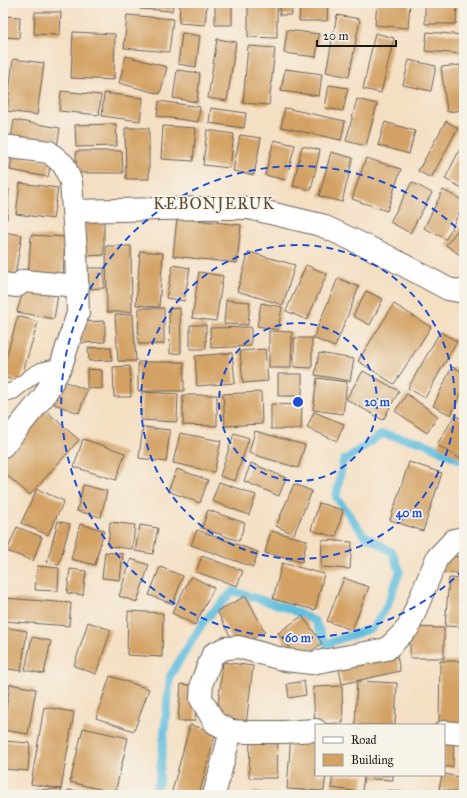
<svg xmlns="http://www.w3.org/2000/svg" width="467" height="798" viewBox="0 0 467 798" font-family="'IM FELL Great Primer',serif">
  <rect width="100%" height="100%" fill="#f7f3e8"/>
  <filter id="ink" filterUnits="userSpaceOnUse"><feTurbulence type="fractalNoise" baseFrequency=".025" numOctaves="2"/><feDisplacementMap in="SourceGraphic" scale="8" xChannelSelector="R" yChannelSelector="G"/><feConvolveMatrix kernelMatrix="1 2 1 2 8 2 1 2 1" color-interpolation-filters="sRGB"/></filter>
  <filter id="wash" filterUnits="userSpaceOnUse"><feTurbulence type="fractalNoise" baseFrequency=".012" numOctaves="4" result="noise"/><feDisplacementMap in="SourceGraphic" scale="16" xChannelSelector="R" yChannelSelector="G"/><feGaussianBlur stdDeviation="0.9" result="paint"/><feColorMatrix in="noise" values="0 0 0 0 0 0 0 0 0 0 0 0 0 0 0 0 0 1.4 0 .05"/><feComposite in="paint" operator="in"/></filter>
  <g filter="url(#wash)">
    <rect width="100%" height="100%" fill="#f4dfc3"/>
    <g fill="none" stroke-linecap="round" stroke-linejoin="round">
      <path stroke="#60bede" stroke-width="8" d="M152,795l7,-13 11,-106 34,-55 29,-30 57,18 25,12 11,23 47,-16 15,-24 12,-33 -8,-19 -29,-18 -27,-37 7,-36 39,-27 40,8 42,20"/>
    </g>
    <g id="blocks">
      <path fill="#d3a164" d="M140,3h33l-1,8 -32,-2z
        M180,3h27l-2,22 -26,-2z
        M215,3h17v22h-17z
        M279,3h12l1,12h-12z
        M300,3h28l-1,18h-28z
        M377,3h33l-2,25 -33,-3z
        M425,3h32l-1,21h-31z
        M248,5l29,1v32l-29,-1z
        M35,12h26l-1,23 -26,-1z
        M127,15l46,4 -4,33 -45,-4z
        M337,15l23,4 -11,58 -23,-5z
        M3,16l17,1 -1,21 -16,-1z
        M287,30l32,4 -3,23 -32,-4z
        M73,32l42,2 -1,46 -43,-2z
        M427,32l37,3v19l-39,-3z
        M182,33l18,3 -4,31 -18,-3z
        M375,33l19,5 -13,55 -18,-4z
        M217,39l19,3 -9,59 -19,-3z
        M248,46l27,2 -6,57 -26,-2z
        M126,56l41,11 -7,27 -41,-11z
        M13,59l31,4 -7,52 -30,-4z
        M409,60l27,6 -5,25 -28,-6z
        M460,65l4,28v17l-17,2 -6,-45z
        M285,69l37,5 -3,22 -38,-5z
        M177,70l23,3 -3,29 -24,-4z
        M329,85l19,3 -5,23 -18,-3z
        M61,91l40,4 -2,20 -40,-4z
        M104,93l39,5 -3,23 -38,-5z
        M357,99l20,5 -11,42 -20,-5z
        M159,101l41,6 -2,15 -41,-6z
        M211,108l35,5 -2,15 -35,-5z
        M285,108l60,13 -4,19 -60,-13z
        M14,120l46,8 -3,19 -46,-8z
        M446,121l12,7 -27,50 -13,-7z
        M385,122l30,9 -6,23 -31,-9z
        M116,124l1,22 -41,1 -1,-22z
        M163,126l33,2 -3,33 -32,-2z
        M125,128h24v51h-23z
        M207,130l27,4 -4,34 -27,-3z
        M240,135l21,3 -7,37 -21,-4z
        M274,140l21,5 -9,35 -21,-5z
        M464,141v48l-19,-10z
        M302,146l18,4 -9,40 -18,-4z
        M76,151h46l1,22h-47z
        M331,152l22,6 -11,44 -23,-6z
        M12,155l39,7 -3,15 -38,-7z
        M366,158l35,11 -14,42 -35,-12z
        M412,182l20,11 -22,40 -20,-11z
        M20,183l38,5 -5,31 -37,-5z
        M3,189h6l-2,30h-4z
        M443,190l21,11v2l-18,36 -22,-11z
        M177,218l64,7 -4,38 -64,-7z
        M85,219h19v36l-20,1z
        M464,222v36l-18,-13z
        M3,232l19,3 -8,46 -11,-1z
        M31,235l34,2 -2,43 -35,-2z
        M106,246h25l1,66h-25z
        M140,251l23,2 -4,54 -23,-2z
        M249,252l46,13 -12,40 -46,-14z
        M173,265l17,3 -6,33 -18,-3z
        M306,265l21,9 -20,46 -21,-9z
        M86,268h18v20l-19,1z
        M199,272l24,4 -7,45 -24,-3z
        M338,278l21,9 -24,60 -22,-9z
        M25,285l34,4 -5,30 -37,-7z
        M366,291l17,8 -13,26 -17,-9z
        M226,300l24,2 -2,23 -24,-1z
        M261,303l21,4 -4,23 -21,-4z
        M394,304l37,23 -37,57 -36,-23z
        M139,308h25v36h-26z
        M180,308l1,45 -11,1 -1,-45z
        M133,314l3,47h-18l-3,-46z
        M18,316l20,6 -18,60 -17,-5v-9z
        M105,321v21l-26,1v-21z
        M190,325h16v24h-16z
        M251,327v19l-40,2 -1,-20z
        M269,331l23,1 -1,36h-22z
        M440,332l17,9 -32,57 -17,-10z
        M294,338h18v30l-18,-1z
        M111,347l1,13 -23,1 -1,-13z
        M265,349l3,32 -25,2 -3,-32z
        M232,353l3,30 -38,3 -2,-30z
        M319,353l35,6 -4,22 -35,-6z
        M138,362h46v29h-46z
        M130,366l1,31h-17l-1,-30z
        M452,367l12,5v16l-13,27 -18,-9z
        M87,369l15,1v19l-15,-1z
        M363,371l36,20 -16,29 -37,-21z
        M278,374h24v22h-24z
        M317,378l30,4 -4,32 -30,-4z
        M63,381l24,9 -8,23 -25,-9z
        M142,392l36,2 -1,28 -36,-2z
        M261,392l1,32 -37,2 -2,-32z
        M407,394l31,22 -11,17 -32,-22z
        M183,395h34v31l-34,-1z
        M271,404l31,1 -1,24h-30z
        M44,409l35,31 -49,55 -27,-23v-17z
        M314,412l30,12 -7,17 -30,-13z
        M455,415l9,6v40l-27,-16z
        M143,427l27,3 -4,32 -27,-4z
        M255,431l50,14 -7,23 -49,-15z
        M180,433l41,8 -7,31 -41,-9z
        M234,433l15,5 -14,43 -15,-5z
        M83,439l42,14 -9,27 -42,-13z
        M409,462l33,11 -19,58 -33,-11z
        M251,463l35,15 -7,18 -35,-15z
        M177,469l31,11 -8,23 -32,-12z
        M219,482l37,13 -7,20 -37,-14z
        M294,484l18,7 -18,43 -18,-8z
        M83,485l24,6 -6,26 -24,-6z
        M37,489l27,12 -16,34 -27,-12z
        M319,503l24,7 -7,27 -25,-7z
        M208,510l37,13 -6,18 -37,-13z
        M58,521l12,3 -11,41 -12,-3z
        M110,522l25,3 -3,24 -24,-3z
        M80,524l24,6 -9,35 -24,-6z
        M140,525l18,3 -5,26 -18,-3z
        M17,527l25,10 -9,24 -26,-10z
        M197,530l61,22 -5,15 -62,-22z
        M271,531l36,9 -5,22 -37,-9z
        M322,540l30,2 -2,27 -29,-2z
        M105,552l18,2 -3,26 -18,-2z
        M202,556l41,15 -6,15 -41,-14z
        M444,556l20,1v17l-22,-2z
        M131,559l18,6 -12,37 -18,-6z
        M282,563l42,11 -9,36 -42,-11z
        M37,566l22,2 -1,23 -23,-1z
        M160,567l23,9 -10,28 -24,-9z
        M70,569l16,2 -3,24 -16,-2z
        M191,576l23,12 -19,37 -23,-12z
        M344,578l25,9 -17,43 -25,-9z
        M449,578l15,1v48l-19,-1z
        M246,596l19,36 -29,15 -19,-36z
        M3,598l68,5 -2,23 -66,-5z
        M128,611l35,2 -1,44 -35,-2z
        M302,616l20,27 -23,17 -21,-27z
        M88,622l23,8 -15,44 -22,-8z
        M3,627l24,4 -6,40 -18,-3z
        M410,627l34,1v30h-34z
        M32,637l19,4 -7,33 -19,-4z
        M396,651l4,20 -58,13 -4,-20z
        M440,661h24v67l-25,-3z
        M223,662l30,4 -7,59 -30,-4z
        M110,676l39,13 -15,42 -38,-13z
        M304,681l2,14 -17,3 -2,-14z
        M357,681l40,2 -2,42h-40z
        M10,684l26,5 -8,45 -25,-4z
        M181,684l16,2 -2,35h-17z
        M342,686l1,37 -28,1 -2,-37z
        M44,707l30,5 -13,77 -30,-5z
        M190,725l26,7 -17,63h-28z
        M83,728l45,10 -13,55 -45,-11z
        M291,735l25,2v38h10l-2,16 -37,-2z
        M250,738h28l-1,40h-28z
        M444,738h10l-1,29h-9z
        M3,741l27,2 -2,28 -25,-2z
        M463,754h1v19l-5,-2z
        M444,774l20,4v16l-25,-5 3,-14h2z
        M333,775h31l-2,17 -31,-4z
        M372,775h21v5l-21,-1z
        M61,789v6h-27v-5z
        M68,790l35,3v2h-35z
        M388,790l33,4v1h-34z
        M253,791l18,3v1h-18z"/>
    </g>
  </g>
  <g filter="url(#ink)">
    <use href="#blocks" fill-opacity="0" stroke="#686056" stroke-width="1"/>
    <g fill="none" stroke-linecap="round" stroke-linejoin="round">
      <defs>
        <path id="lane" d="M3,393l10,-2 19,-15 9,-5 20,-5"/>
        <path id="street" d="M3,146l46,6 15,13 7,17 5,69 2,62 -17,53 -17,30 -41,50
          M73,211l134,-3h42l72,17 62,29 65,35 16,3
          M3,284l14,2 6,-5 55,5
          M316,730l-33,2h-36l-16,-1 -16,-8 -14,-24 1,-17 11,-28 13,-6 13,-1 46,13 27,3 75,-14 21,-21 29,-70 17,-18 10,-2
          M444,732l20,2
          M214,795l17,-64"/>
      </defs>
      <use href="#lane" stroke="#686056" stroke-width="18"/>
      <use href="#street" stroke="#686056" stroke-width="24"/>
      <use href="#lane" stroke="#fff" stroke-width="16"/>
      <use href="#street" stroke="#fff" stroke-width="22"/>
    </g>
  </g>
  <g fill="none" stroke="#1d4ed8" stroke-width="2" stroke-dasharray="7 5">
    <circle cx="298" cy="402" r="79"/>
    <circle cx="298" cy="402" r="157"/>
    <path d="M463 570A236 236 0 1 1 463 234"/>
  </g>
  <g text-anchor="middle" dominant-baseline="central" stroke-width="3.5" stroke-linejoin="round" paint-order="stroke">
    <g font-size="16" letter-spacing="1" fill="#5c4b35" stroke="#f7f3e8">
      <text x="214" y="203">KEBONJERUK</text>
    </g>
  </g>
  <circle cx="298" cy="402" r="6" fill="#1d4ed8" stroke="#f7f3e8" stroke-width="2"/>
  <g font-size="12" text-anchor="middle" font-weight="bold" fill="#1d4ed8" stroke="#f7f3e8" stroke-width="3.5" stroke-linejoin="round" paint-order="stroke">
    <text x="377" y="406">20 m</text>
    <text x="409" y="517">40 m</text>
    <text x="298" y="642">60 m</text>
  </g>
  <rect width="467" height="798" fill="none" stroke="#f7f3e8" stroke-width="16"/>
  <rect x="315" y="724" width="130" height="52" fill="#f7f3e8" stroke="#9f9d96"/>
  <rect x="323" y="737" width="20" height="6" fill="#ffffff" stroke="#9f9d96"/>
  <text x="351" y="744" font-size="12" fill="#1c1c1c">Road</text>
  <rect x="323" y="754" width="20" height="12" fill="#d3a164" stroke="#9f9d96"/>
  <text x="351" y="764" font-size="12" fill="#1c1c1c">Building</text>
  <path d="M317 40v6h79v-6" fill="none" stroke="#1c1c1c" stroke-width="2"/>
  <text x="323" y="40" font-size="12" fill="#1c1c1c" stroke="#f7f3e8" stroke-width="3" paint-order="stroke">20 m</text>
</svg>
